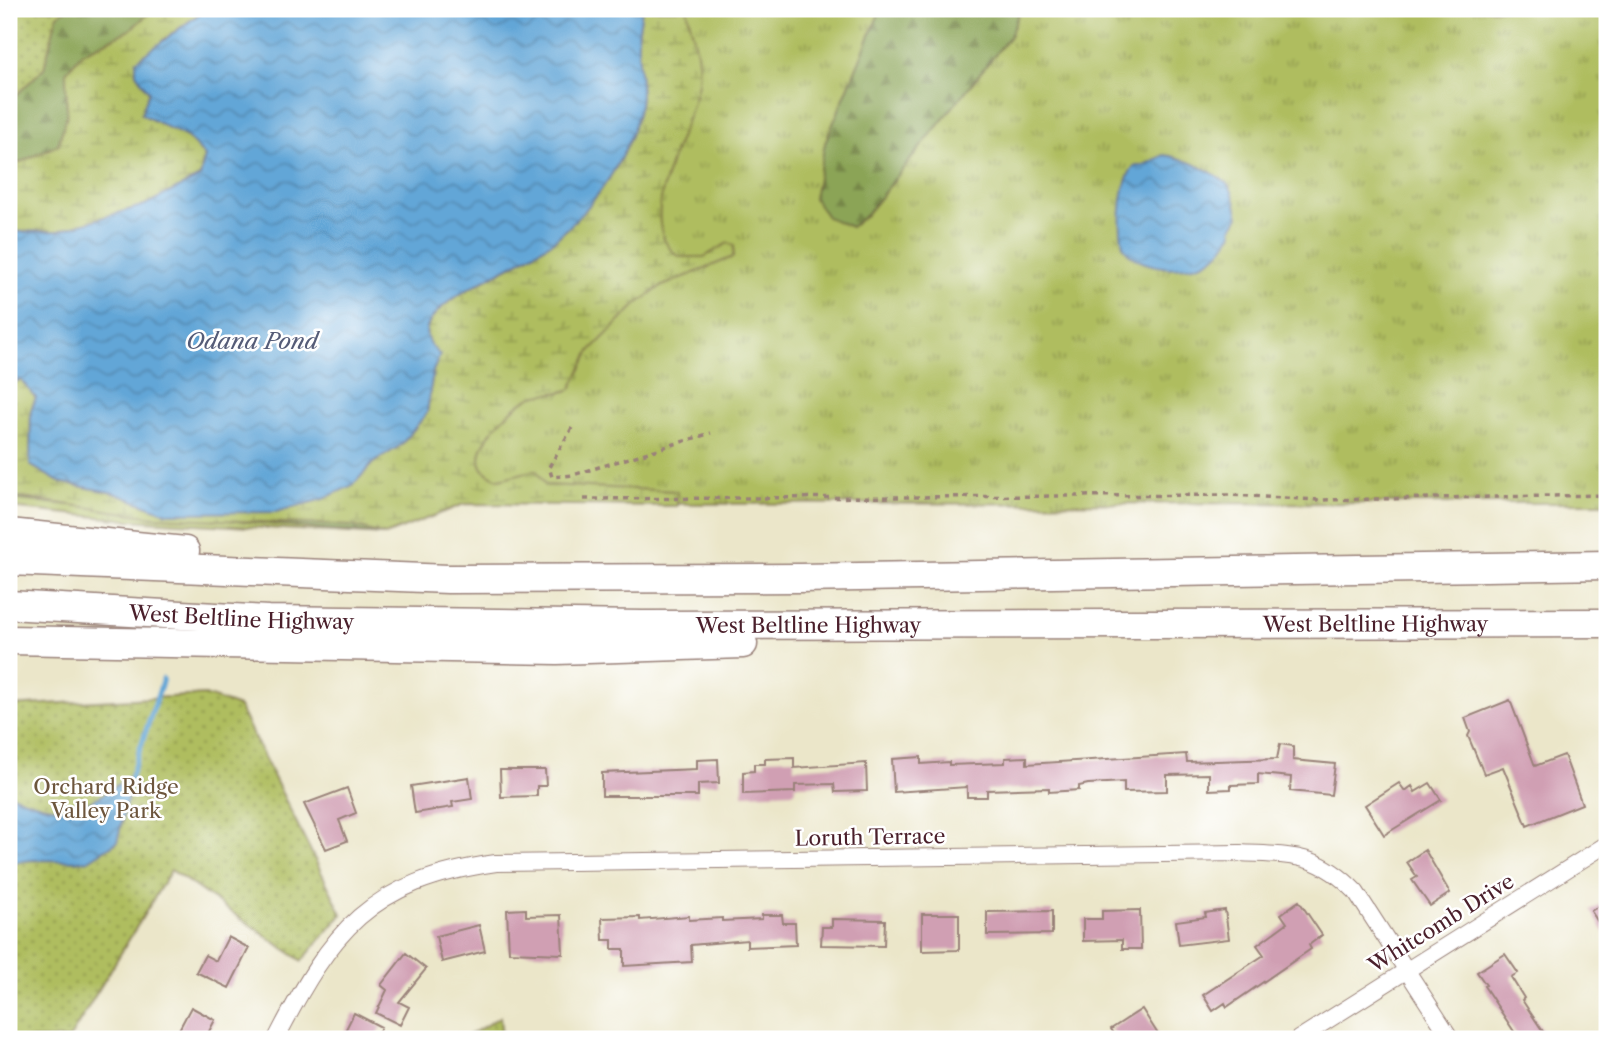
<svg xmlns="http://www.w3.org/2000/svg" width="1616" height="1048" viewBox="0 0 1616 1048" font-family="'Libre Caslon Text',serif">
  <defs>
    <pattern id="grass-tufts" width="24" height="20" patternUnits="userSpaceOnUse" patternTransform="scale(1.75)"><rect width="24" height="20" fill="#afbd5f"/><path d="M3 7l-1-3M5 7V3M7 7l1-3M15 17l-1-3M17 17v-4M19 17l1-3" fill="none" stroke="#90994f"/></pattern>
    <pattern id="forest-firs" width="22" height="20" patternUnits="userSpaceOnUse" patternTransform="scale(1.75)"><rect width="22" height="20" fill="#8ba456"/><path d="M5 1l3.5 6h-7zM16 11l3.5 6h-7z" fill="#748547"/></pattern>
    <pattern id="wetland-marsh" width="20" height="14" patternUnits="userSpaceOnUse" patternTransform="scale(1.75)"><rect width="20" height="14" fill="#afbd5f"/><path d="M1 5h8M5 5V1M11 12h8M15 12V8" fill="none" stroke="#90994f"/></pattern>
    <pattern id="park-dots" width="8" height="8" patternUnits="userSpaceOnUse" patternTransform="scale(1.75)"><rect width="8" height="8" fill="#afbd5f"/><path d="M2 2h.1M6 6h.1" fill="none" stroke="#90994f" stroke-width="1.8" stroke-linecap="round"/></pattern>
    <pattern id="water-waves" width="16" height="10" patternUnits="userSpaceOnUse" patternTransform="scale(1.75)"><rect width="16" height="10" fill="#62a6d7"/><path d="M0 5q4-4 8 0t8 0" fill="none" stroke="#5387af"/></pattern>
  </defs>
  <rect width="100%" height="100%" fill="#fff"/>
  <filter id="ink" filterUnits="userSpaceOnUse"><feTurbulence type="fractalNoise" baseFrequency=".0143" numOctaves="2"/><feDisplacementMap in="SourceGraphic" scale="14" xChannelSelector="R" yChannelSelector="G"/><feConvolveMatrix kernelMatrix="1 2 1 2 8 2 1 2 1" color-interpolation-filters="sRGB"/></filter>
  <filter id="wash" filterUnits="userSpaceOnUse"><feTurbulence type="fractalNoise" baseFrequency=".00686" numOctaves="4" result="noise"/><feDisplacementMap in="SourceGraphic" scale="28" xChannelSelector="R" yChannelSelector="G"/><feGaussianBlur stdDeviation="1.57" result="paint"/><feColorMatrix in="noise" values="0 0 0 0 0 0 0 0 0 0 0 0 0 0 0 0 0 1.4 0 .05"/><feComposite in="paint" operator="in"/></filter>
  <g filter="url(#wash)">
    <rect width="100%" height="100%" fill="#ebe6c9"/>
    <path fill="url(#grass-tufts)" stroke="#7c6e45" stroke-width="2" d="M66,9h1541v494l-1143,1 -79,31 -257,-15 -119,-12v-406l35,-34z"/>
    <path fill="url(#forest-firs)" stroke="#6a6240" stroke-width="2" d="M66,9h88l-24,21 -48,23 -16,19 1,43 -9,30 -39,18 -10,-2v-59l35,-34 13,-52z
      M881,9h139l-10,27 -144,179 -15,12 -24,-10 -13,-19 11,-55z
      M9,492l345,34 31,9 -376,-36z"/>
    <path fill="url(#wetland-marsh)" stroke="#7c6e45" stroke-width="2" d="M154,9h52l-43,31 -27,33 13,19 -8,22 46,23 18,19 -5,21 -55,28 -87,26 -49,1v-71l10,2 39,-18 9,-30 -1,-43 16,-19 48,-23z
      M642,9h45c5,25 14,47 11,73 -5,44 -71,142 -18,175h24l24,-14 6,3 -1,11 -73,30 -23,17 -47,47 -19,38c-14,7 -30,2 -42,9 -22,12 -78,66 -30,81l37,-9 9,15 132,6v15l-213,-2 -79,31 -31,-9 -200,-9 -145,-21v-112l12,-4 15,18 -5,12 -1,55 29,17 55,11 53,20 186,-28 20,-22 28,-18 26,-32 6,-42 6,-16c-7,-8 -15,-15 -12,-27 9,-33 101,-65 130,-90 40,-35 72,-81 83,-134 4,-20 -3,-43 -2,-64 0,-10 3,-21 4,-31z"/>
    <path fill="url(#park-dots)" stroke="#7c6e45" stroke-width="2" d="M9,9h57l-9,7 -13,52 -35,34z
      M205,695l34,12 103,207 -40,47 -131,-91 -102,169h-60v-333z
      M500,1017l2,22h-39z"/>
    <path fill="url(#water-waves)" stroke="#566281" stroke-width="2" d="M206,9h436c-1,10 -4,21 -4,31 -1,21 6,44 2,64 -11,53 -43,99 -83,134 -29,25 -121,56 -130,90 -3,12 5,19 13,27l-7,16 -6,42 -26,32 -28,18 -20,22 -30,14 -47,13 -109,1 -53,-20 -55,-11 -29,-17 1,-55 5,-12 -15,-18 -12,4v-152l49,-1 87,-26 55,-28 5,-21 -18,-19 -46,-23 8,-22 -13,-19v-12z
      M1164,155c17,2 56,18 66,33 5,7 6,19 9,28l-7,12 1,5c-7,11 -14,22 -26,28 -22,12 -70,9 -84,-15 -5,-23 -3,-62 11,-80h8z
      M133,774l-16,68 -30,19 -54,-1 -24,3v-69c61,24 72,17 124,-20z"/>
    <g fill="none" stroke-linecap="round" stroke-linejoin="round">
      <path stroke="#62a6d7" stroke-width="5" d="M130,779l33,-100"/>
    </g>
    <g id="blocks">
      <path fill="#d09fb3" d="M1510,700l25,66 29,-11 18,49 -55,22 -24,-59 -19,7 -16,-38 2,-4 -5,-14z
        M1280,744l13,2v14l42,4 -4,31 -41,-4 1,-14 -33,-3v10l-27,1v4l-22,1v-16l-42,1v16l-43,1v-10l-36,2 -9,2v4l-30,2v-4l-62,2v7h-20v-10l-73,5 -2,-33 29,-2v7l28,-2v3l56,-2v-5l22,-1v7l159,-10 1,8 90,-3z
        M794,758v10l72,-5 1,28 -32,1 -1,-8 -39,1v7l-52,2v-22l11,-1v-7h11v-5z
        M718,759l1,24 -21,1v12h-96v-23l95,-4v-9z
        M500,770h45l1,16h-9v10l-36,1z
        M469,777l3,22 -20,3 1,5 -38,6 -4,-27z
        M1399,783l6,8 7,-5 3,6 15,-9 11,17 -57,35 -19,-30z
        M347,788l9,25 -17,7 8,21 -21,8 -22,-45z
        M1425,850l25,43 -20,13 -18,-26 5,-3 -10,-15z
        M1299,901l23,34 -13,10 2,4 -84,58 -2,-4 -12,8 -10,-16 61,-40 -7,-10 30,-22 -6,-9z
        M1607,901v35l-16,-25z
        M526,909v7l35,-1 2,39 -54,-2 -2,-42z
        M1140,910l1,39h-19v-9l-39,1v-22h19v-8z
        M1225,910l4,29 -50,6 -3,-24 30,-4 -1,-4z
        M1052,911v23l-65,1v-23z
        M922,914h37v36l-37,1z
        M762,915h20l1,8h12l1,22 -49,2v-7l-56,5 1,17 -68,4v-17h-12v-9h-9l-1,-22 38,-1v3l49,-4v4l33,-2v3l40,-2z
        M832,919l53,1 -1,26 -63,-1 1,-18h10z
        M479,925l6,26 -43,11 -6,-26z
        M228,937l21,11 -20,40 -33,-16 9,-17 11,6z
        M406,953l20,16 -27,33 10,5 -9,18 -24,-12 11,-23 -6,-5z
        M1505,954l13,19 -7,4 13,21 -2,2 26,39h-29l-35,-53 2,-1 -9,-13z
        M191,1007l24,13 -10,19h-31z
        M1142,1009l19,30h-43l-7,-10z
        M354,1013l27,14 -6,12h-20l-11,-6z"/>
    </g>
  </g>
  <g filter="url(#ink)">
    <use href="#blocks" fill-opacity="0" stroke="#9a827a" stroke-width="2"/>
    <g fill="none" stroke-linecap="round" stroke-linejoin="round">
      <defs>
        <path id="street" d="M276,1039c56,-109 93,-158 220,-176l744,-10c52,3 77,-1 116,39l95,147
          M1298,1039l309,-195"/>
        <g id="highway">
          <path d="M9,533l176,18"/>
          <path d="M9,561l439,18 351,-1 808,-13"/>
          <path id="s1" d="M9,605l259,15 374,5 965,-2"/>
          <path d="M9,640l548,10 186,-6"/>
        </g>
      </defs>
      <use href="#street" stroke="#9a827a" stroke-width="18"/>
      <use href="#highway" stroke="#9a827a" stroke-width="31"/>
      <path stroke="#9a827a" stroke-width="3.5" stroke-dasharray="5 5" stroke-linecap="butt" d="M1605,149h2
        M572,428l-23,39 3,10 21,-2 138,-42
        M584,499l646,-4 89,5 288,-5"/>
      <use href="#street" stroke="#fff" stroke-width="16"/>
      <use href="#highway" stroke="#fff" stroke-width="28"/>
    </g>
  </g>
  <g text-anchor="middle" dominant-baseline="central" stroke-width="5" stroke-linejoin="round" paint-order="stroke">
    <g font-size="21" fill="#4a1f2b" stroke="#fff">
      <text stroke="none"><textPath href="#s1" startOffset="233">West Beltline Highway</textPath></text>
      <text stroke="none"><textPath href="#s1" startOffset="1367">West Beltline Highway</textPath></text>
      <text stroke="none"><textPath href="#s1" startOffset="800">West Beltline Highway</textPath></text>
      <text transform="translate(870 837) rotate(-1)">Loruth Terrace</text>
      <text transform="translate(1441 923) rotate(-32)">Whitcomb Drive</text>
    </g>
    <g font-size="21" fill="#6d563d" stroke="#fff">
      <text x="106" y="786">Orchard Ridge<tspan x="106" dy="24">Valley Park</tspan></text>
    </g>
    <g font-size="23" font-style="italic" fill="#555c78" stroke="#fff">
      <text x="252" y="341">Odana Pond</text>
    </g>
  </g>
  <rect width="1616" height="1048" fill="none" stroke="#fff" stroke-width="35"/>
</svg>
